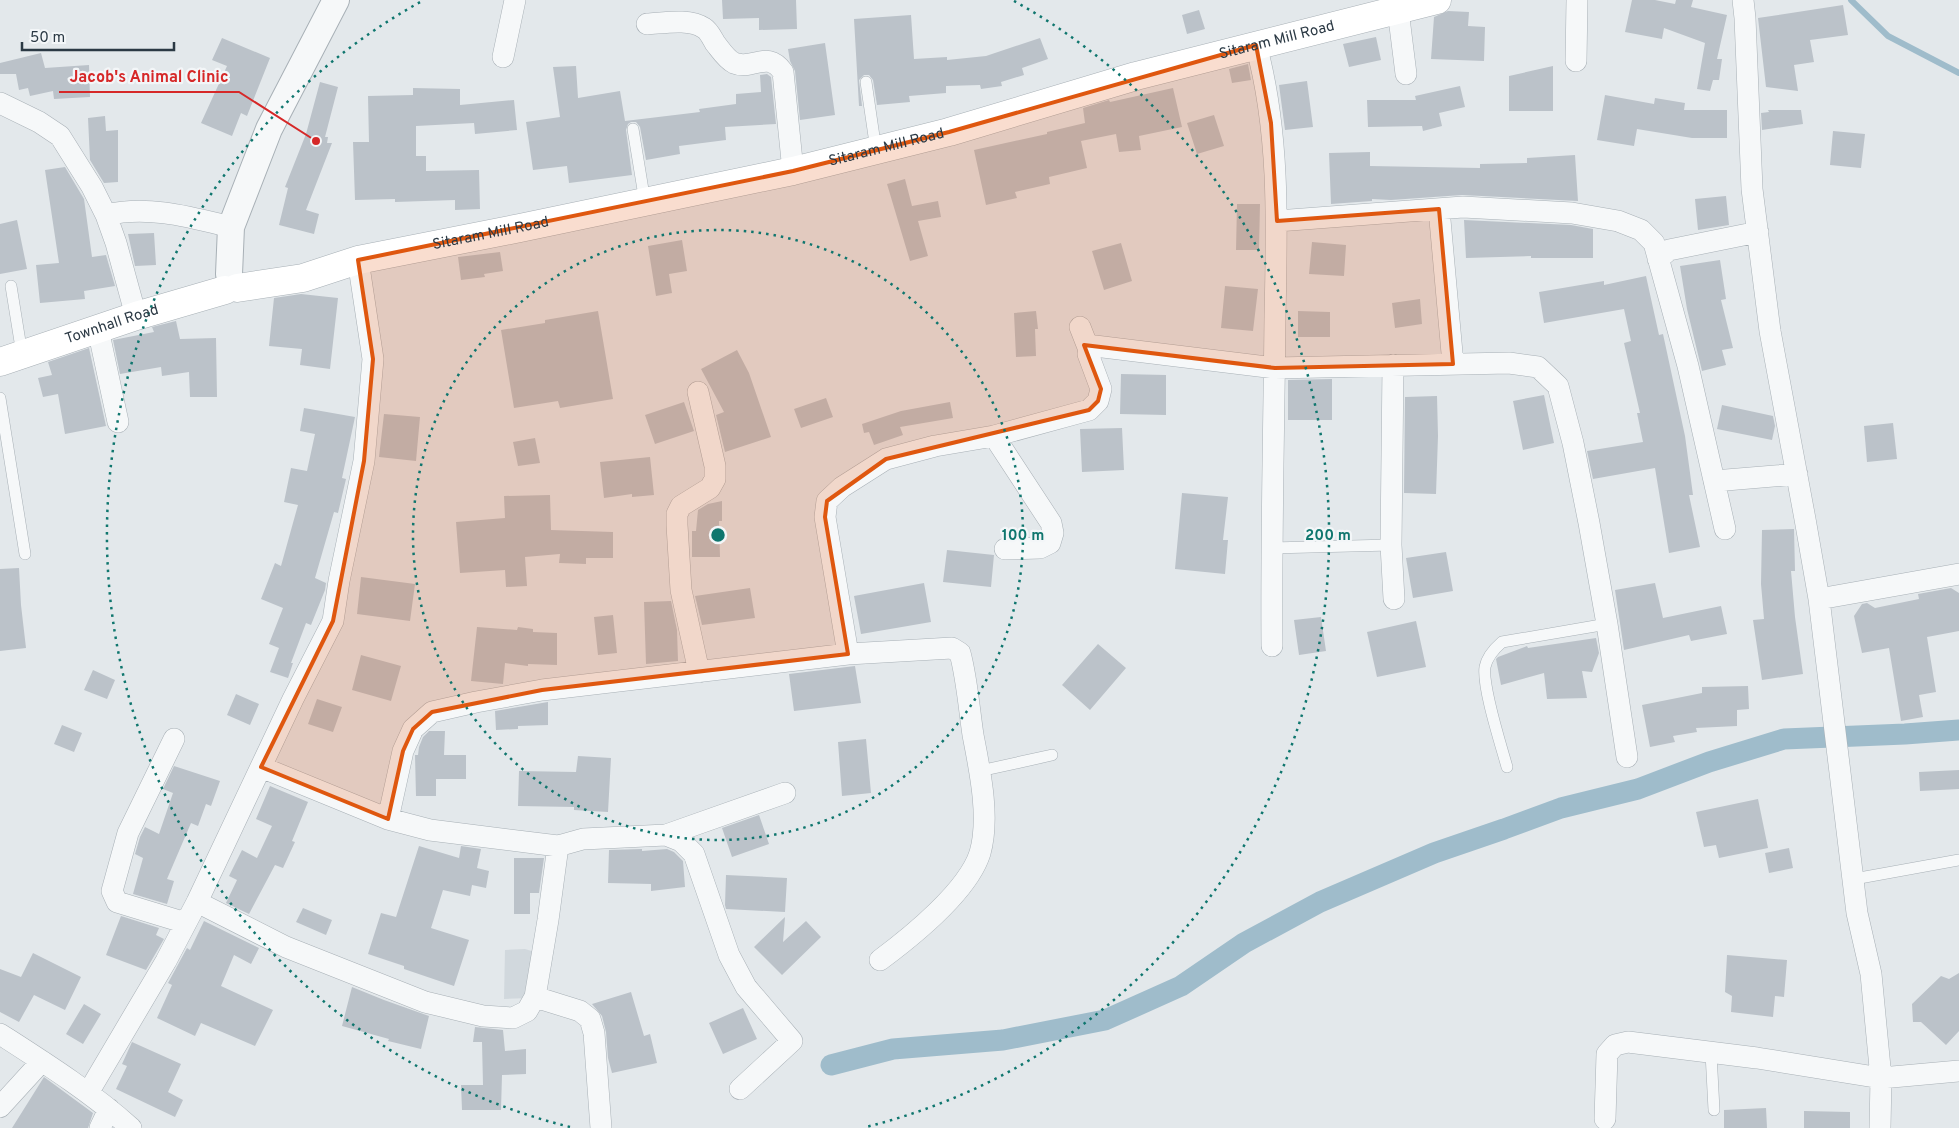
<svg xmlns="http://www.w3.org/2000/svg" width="1959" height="1128" viewBox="0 0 1959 1128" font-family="Overpass,sans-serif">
  <rect width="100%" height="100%" fill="#e3e8eb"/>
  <path fill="#d1d8dd" d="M525,949l13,4 -8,45 -26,1 1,-49z"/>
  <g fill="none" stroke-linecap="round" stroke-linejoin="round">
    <path stroke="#9fbccb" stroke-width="6" d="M1851,0l37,36 71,37"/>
    <path stroke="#9fbccb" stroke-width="21" d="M831,1065l62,-16 110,-9 102,-20 76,-34 63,-43 76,-41 114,-49 70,-24 57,-21 77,-19 71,-27 75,-23 121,-5 54,-4"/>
  </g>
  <path fill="#bbc2c9" d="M722,0h74l1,29 -38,1v-12l-36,1z
    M1632,0h23l20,4 1,-4h17l-2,7 36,8 -10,44h5l-3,21h-6l-3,11 -13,-2 8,-46 -41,-15 -2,11 -37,-7z
    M1843,5l5,30 -38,5 4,22 -20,3 4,26 -32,-4 -8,-69z
    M1199,10l6,19 -18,5 -5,-19z
    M1448,11l21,1 -1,14 17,1 -1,34 -53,-2 3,-42z
    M911,15l3,44 33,-2v3l39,-4 54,-18 8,21 -26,9 2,7 -23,7 1,4 -21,3 -1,-4 -34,1v7l-37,3 1,6 -33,3 -4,-25 -4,-5h-5l-5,5 3,26h-3l-5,-87z
    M1376,37l5,23 -32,7 -6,-23z
    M222,38l48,20 -23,58 -6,-3 -9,23 -31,-13 26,-57 -15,-6z
    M825,43l10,72 -35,5 -5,-49 -5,-10 -2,-12z
    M41,53l4,15 44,-3 1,32 -36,2 -1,-8 -23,5 -2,-8 -9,2 -3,-16h-16v-11z
    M1248,64l3,16 -19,3 -3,-14z
    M576,66l2,32 42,-7 5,30 75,-9 -1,-3 37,-5v-10l25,-2 -1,-17 7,-1 4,3 5,47 -51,3 1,13 -47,6 1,8 -34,6 -6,-33 -4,-5h-5l-3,2 -2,6 6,45 -63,8 -2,-17 -34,4 -7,-48 34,-5 -7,-50z
    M1553,66v45h-44v-35z
    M1307,81l6,46 -28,3 -6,-45z
    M320,82l18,5 -13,50h3l-1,6h5l-26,67 13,4 -5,20 -35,-9 9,-37 -3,-1 21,-53z
    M1460,86l5,21 -26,6 3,13 -19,5 -1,-5 -54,1 -1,-27h49l-1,-4z
    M413,88l47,1v16l54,-5 3,30 -42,4 -1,-11 -58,3v30h10v15l53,-1 1,39 -25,1v-10l-60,2v-3l-40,1 -2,-58h16l-1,-46 45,-1z
    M1173,88l9,39 -43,9 2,14 -22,2 -3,-18 -35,7 6,27 -38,9 1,7 -35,8 2,6 -31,7 -12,-55 73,-16v-2l38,-9 -2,-15 26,-8 1,2z
    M1605,95l49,9 1,-6 30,5 -1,7h43v28h-35l-55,-9 -3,17 -37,-6z
    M1768,110h33l2,14 -41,6 -1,-17 8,-1z
    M1214,115l10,31 -27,8 -10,-31z
    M105,116l1,15 12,-1v52l-14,1 -14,-23 -2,-42z
    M1833,131l32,3 -4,34 -31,-3z
    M1370,152v14l110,2v-4l47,-1v-5l48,-3 3,46 -116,-6 -71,5 -19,-1v2l-41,3 -2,-51z
    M65,167l19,32 8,58 14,-2 9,31 -31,5 1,8 -45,4 -4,-38 23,-2 -14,-93z
    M905,179l7,27 26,-5 3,16 -23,4 10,35 -18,5 -23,-77z
    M1726,196l3,29 -31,5 -3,-31z
    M1237,204h23l-1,46h-23z
    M17,220l10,49 -27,5v-50z
    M1464,220l107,5 22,4v29h-62v-2l-65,2z
    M154,233l2,32 -21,1 -7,-32z
    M682,240l5,31 -18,3 3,19 -16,3 -8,-50z
    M1312,242l34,3 -2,31 -35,-2z
    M1121,243l11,38 -28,9 -12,-39z
    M500,252l3,19 -19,3 1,3 -24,3 -3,-23z
    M1720,260l6,39 -5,1 12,48 -11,2 4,15 -24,6 -15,-62 -7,-43z
    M1646,276l13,59 4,-1 22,102 8,59h-4l11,52 -31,6 -14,-85 -62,11 -6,-28 56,-9 -6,-29h3l-16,-70 7,-2 -7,-32 -80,14 -5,-31 65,-11v4z
    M1225,286l33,3 -5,42 -32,-3z
    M301,294l37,4 -8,71 -30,-4 2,-16 -33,-3 5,-48z
    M1420,299l2,25 -27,4 -3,-25z
    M598,311l15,88 -53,9 -2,-7 -44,7 -13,-78 44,-7v-3z
    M1036,311l2,18h-3l1,27 -20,1 -2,-44z
    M1298,311l32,1v25h-32z
    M176,321l4,18 36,-1 1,59h-27l-1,-25 -27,4 -1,-9 -41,7 -7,-34 41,-8 -2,-5z
    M89,348l17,78 -41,8 -7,-40 -15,3 -5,-19 14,-3 -4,-13z
    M737,350l12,23 22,64 -46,15 -9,-37 8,-3 -23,-43z
    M1121,374l45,1v40l-46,-1z
    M1332,379v41h-44v-40z
    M1544,395l10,48 -31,7 -10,-49z
    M1437,396l1,40 -2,58 -32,-1 1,-96z
    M826,398l7,19 -32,11 -7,-19z
    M684,402l10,29 -39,13 -10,-29z
    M950,402l3,16 -53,9 3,8 -29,10 -5,-13 -5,1 -2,-9 39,-13z
    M1722,405l51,11 2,10 -3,14 -55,-11z
    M304,408l51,9 -13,61 4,1 -8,34 -4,-1 -19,66 11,5 -1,7 -14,35 -5,-2 -15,40h2l-5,15 -18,-6 9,-24 -10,-4 14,-36 -22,-9 14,-36 6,3 17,-61 -14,-3 7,-34 16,3 8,-37 -15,-3z
    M384,414l36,3 -4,44 -37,-4z
    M1893,423l4,36 -30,3 -3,-36z
    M1122,428l2,42 -42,2 -2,-43z
    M535,438l5,25 -22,3 -5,-24z
    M650,457l4,38 -22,2v-3l-28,4 -4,-36z
    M1182,493l46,4 -5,43h5l-3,34 -50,-5z
    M550,495l1,35 62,2v26h-27v6l-27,-1 1,-9 -35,3 2,29 -21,1 -1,-17 -45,3 -4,-51 49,-4 -1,-22z
    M722,501v20h-3l1,36h-28v-26h4l2,-21 10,-6z
    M1794,529l1,42h-4l4,46 8,57 -41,6 -9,-60 11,-1 -3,-35 1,-54z
    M947,550l47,5 -3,32 -48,-5z
    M1446,552l7,39 -40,7 -7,-40z
    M19,568l2,37 5,43 -26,3v-82z
    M361,577l54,7 -5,37 -53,-7z
    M924,583l7,39 -70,12 -7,-38z
    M1655,583l8,35 58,-12 6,28 -36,7 -2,-6 -65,15 -9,-60z
    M750,588l5,30 -53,7 -7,-29z
    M1951,588l8,5v38l-32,6 9,55 -17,3 4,22 -22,4 -12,-73 -27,5 -8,-37 8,-12 5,-1 8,5 44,-9 -1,-5z
    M671,601l6,29 1,31 -32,3 -2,-62z
    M613,615l4,38 -19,2 -4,-38z
    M1321,617l5,34 -27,4 -5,-35z
    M1416,621l10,46 -49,10 -10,-45z
    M477,627l40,3 1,-3 15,2v3l24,1v32l-29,-1v2l-23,-3 -2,21 -32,-3z
    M1596,638l3,15 -7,19 -10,-1 5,27 -40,1 -3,-26 -43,12 -5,-26 2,-2 29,-11 1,2z
    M1098,644l28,24 -36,42 -28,-25z
    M361,655l40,11 -10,35 -39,-11z
    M855,666l6,37 -67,8 -5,-37z
    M93,670l22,10 -8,19 -23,-9z
    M1748,686l1,23 -12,1v16l-41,2 1,4 -24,4 2,6 -25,5 -8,-42 60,-12v-6z
    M236,694l23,10 -9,21 -23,-10z
    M317,699l25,8 -9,25 -25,-8z
    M548,702v23l-30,1v3l-22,1 -1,-19z
    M62,725l20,8 -8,19 -20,-8z
    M429,731h16l-1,24h22v24h-30v17h-20l-1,-41h3l1,-8 4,-10z
    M866,739l5,54 -29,3 -4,-54z
    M578,756l33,2 -3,54 -34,-2v-3l-56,-1 1,-35 57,1z
    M174,766l46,15 -9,25 -5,-2 -8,22 -7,-3 -24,56 7,2 -7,23 -34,-10 10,-36 -8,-4 5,-17 5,-10 14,7 14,-41 -10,-4z
    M1959,770v19l-39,2 -1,-19z
    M270,786l38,16 -16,39 3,1 -12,26 -8,-3 -26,49 -23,-11 11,-23 -8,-4 13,-26 15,8 15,-32 -16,-7z
    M1758,799l10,49 -49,10 -3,-13 -12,2 -8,-35z
    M759,815l10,29 -37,13 -10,-29z
    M419,846l40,12 2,-12 20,3 -4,19 12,3 -3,17 -14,-3 -2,11 -27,-6 -12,38 38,12 -15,46 -50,-17v-3l-36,-12 13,-41 15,4z
    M1789,848l4,20 -24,5 -4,-20z
    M642,849v2l25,-2 7,3 9,9 2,26 -34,4v-7l-43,-1 1,-33z
    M514,858h30l-5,35h-9v21h-16z
    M726,875l61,3 -2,34 -59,-3 -1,-4z
    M303,908l29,12 -6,15 -30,-13z
    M121,916l38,12 -3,7 8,4 -18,31 -40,-15z
    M785,917l-2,25 23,-21 15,16 -39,38 -28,-28z
    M204,921l55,27 -8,16 -17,-9 -13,31 52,24 -18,36 -54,-23 -6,13 -38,-18 15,-33 -4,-2 19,-35 3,2z
    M33,953l48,24 -16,33 -31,-15 -15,27 -19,-10v-43l21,8z
    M1727,955l60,5 -3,37 -9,-1 -2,21 -42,-5 1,-16 -7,-4z
    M1959,973v58l-13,14 -25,-23h-8l-1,-18 29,-28 8,3z
    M352,987l32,13 45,16 -8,33 -33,-8 1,-2 -47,-13z
    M631,992l13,44 6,-2 7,29 -45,10 -4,-15 -2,-26 -4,-16 -10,-12z
    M84,1004l17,10 -18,30 -17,-10z
    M743,1008l14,31 -34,15 -14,-31z
    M475,1027l28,3 2,21 21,-2v25l-24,1 -1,35h-39l-1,-25h22l-1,-43h-9z
    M132,1042l49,22 -13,28 15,8 -8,17 -59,-28 11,-23 -5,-2z
    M44,1077l49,36 -5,15h-76z
    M1766,1108l1,20h-43v-18z
    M1804,1111l46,1v16h-46z"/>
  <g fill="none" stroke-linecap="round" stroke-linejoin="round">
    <defs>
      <path id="service" d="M866,82l10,68
        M633,129l12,73
        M11,286l11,68
        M0,398l25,156
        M1271,548l120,-3
        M1507,767c-6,-22 -25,-80 -22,-100 2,-10 9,-18 17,-25l105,-18
        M980,771l72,-16
        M1854,879l105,-19
        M1711,1053l3,57"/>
      <path id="minor" d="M1743,0l2,18 7,171 18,142 35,188 14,80 38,314 14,61 10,104 -1,50
        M1398,10l8,64
        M647,24c17,-1 42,-6 57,4 5,3 8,10 11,15 5,6 11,16 19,20 19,8 33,-14 49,9l10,99
        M1256,45c24,88 21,181 19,271 -1,110 -4,220 -3,330
        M503,57l12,-57
        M1576,61l1,-61
        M0,103l39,19 21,14 32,51 14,28 10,28 20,73
        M1439,209l14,155
        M106,215c42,-10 84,2 125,12
        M1277,221l186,-14 109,6 46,8 23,9 13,13 34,123 37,163
        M1658,259l11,-9 89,-18
        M1080,327l9,23
        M98,329l20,93
        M1393,365l-2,180 3,54
        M698,392l17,74v13l-5,9 -29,18 -4,8v11l4,65 18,82
        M994,436l57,87 2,10 -3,10 -10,5 -35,1
        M1714,481l83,-7
        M1819,599l140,-25
        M174,739l-46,94 -16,58 5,11 69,21
        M261,767l127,52 42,11 128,16
        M388,819l15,-68 10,-22 19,-17 44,-10 66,-12 306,-36
        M666,835l119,-42
        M197,902l89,45 139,55 58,14 30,2 14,-7 8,-14 13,-77 10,-74 25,-7 83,-4 15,6 13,13 35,101 17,32 46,54 -52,48
        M880,960c31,-23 88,-69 100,-107 10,-35 0,-82 -7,-118 -4,-27 -6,-56 -13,-82l-8,-5 -104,6 -23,-137 2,-16 15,-14 44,-28 49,-13 59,-10 95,-26 9,-9 3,-12 -13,-35 1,-4 6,-4 180,22 234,-5 29,4 20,19 15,57 16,80 18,101 20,133
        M535,997l45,14 10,8 4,14 7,95
        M0,1034c45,29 91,58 131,94
        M88,1093l78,-132 31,-59 96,-203 40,-78 6,-40 25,-120 9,-102 -15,-99
        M0,1107l42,-46
        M1605,1119l2,-65 8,-9 13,-3 129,16 124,20 78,-7
        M100,1128l9,-19"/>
      <path id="tertiary" d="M229,274l2,-47 38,-98 67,-129"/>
      <g id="secondary">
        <path id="s1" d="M237,288l66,-10 55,-18 162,-32 273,-57 156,-39 187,-56 301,-76"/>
        <path id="s2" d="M0,362l136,-46 89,-26"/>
      </g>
    </defs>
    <use href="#service" stroke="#a8b0b6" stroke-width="12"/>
    <use href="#minor" stroke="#a8b0b6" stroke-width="22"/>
    <use href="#tertiary" stroke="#a8b0b6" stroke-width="28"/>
    <use href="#secondary" stroke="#a8b0b6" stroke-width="29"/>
    <use href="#service" stroke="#f6f8f9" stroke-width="11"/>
    <use href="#minor" stroke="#f6f8f9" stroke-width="21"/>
    <use href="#tertiary" stroke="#f6f8f9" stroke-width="26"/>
    <use href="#secondary" stroke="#fff" stroke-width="28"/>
  </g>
  <path fill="#df570f" fill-opacity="0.2" stroke="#df570f" stroke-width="4" stroke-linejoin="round" d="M1256,45l15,78 6,98 162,-12 14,155 -178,4 -191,-23 17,44 -3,12 -9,9 -203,49 -59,42 -2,16 23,137 -306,36 -110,22 -19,17 -10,22 -15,68 -127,-52 72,-146 31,-160 9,-102 -15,-99 435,-89 156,-39z"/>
  <g fill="none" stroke="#0f766e" stroke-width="2.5" stroke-dasharray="2.5 5">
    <circle cx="718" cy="535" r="305"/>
    <path d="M570 1127A610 610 0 0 1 422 1M1014 1A610 610 0 0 1 866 1127"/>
  </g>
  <g text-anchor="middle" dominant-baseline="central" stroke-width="4.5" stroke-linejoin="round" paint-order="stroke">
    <g font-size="15" fill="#2b3944" stroke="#f3f6f8">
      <text stroke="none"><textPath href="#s1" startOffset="1070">Sitaram Mill Road</textPath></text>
      <text stroke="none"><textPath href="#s1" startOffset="665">Sitaram Mill Road</textPath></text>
      <text stroke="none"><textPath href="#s1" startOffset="260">Sitaram Mill Road</textPath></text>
      <text stroke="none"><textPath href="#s2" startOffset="118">Townhall Road</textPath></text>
    </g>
  </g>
  <circle cx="718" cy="535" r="8" fill="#0f766e" stroke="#f3f6f8" stroke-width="2.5"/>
  <g font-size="15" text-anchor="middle" font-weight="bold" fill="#0f766e" stroke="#f3f6f8" stroke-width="4.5" stroke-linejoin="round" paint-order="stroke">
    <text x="1023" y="540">100 m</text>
    <text x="1328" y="540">200 m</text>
  </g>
  <path fill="none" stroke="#d62828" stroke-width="2" d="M316 141L239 92H59"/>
  <circle fill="#d62828" stroke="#f3f6f8" stroke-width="2" cx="316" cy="141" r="5"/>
  <g font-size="16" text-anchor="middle" font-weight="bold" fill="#d62828" stroke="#f3f6f8" stroke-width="4.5" stroke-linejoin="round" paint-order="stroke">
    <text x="149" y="82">Jacob's Animal Clinic</text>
  </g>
  <path d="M22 42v8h152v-8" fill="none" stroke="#2b3944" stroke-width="2.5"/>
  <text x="30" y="42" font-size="15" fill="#2b3944" stroke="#f3f6f8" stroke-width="4" paint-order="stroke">50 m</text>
</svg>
